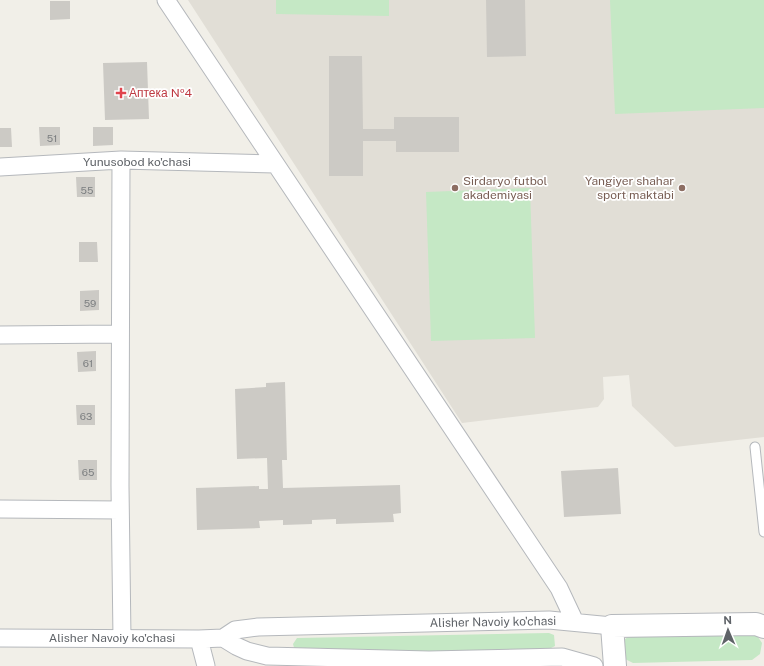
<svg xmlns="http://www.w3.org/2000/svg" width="764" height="666" viewBox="0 0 764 666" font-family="'Public Sans',sans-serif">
  <rect width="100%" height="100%" fill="#f1efe8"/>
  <path fill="#e1ded6" d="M188,0h576v437l-89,10 -43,-41 -3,-31 -26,2 1,22 -6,8 -136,16z"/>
  <path fill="#c5e8c5" d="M276,0h113v16l-113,-2z
    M610,0h154v108l-149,6z
    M530,188l5,150 -104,3 -5,-149z
    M549,633l5,2 1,11 -6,3 -247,7 -7,-5 -2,-7 4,-6z
    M750,633l8,4 4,6 -2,11 -8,6 -119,3 -8,-4 -2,-18 8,-7z"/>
  <path fill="#cccac5" d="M486,0h39l1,56 -39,1z
    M50,1h20v18l-20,1z
    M329,56h33l1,73h31v-12h65v35h-63v-11h-33v35h-34z
    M147,62l2,57 -44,1 -2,-57z
    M39,127h21v18l-20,1z
    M93,127h20v18l-20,1z
    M0,128h11l1,19h-12z
    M76,177h19v20h-18z
    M79,242h18l1,20h-19z
    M99,290v20l-19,1v-20z
    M96,351v20l-18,1 -1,-20z
    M285,382l2,78h-5l1,28 117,-3 1,28 -8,1 1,8 -58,2v-5l-24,1v4l-29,1v-5l-24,1 1,7 -63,2 -1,-42 63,-2v3h9l-1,-31 -30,1 -2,-70 31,-2v-4z
    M76,405h19v20h-18z
    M78,460h19v20h-18z
    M618,468l3,46 -57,3 -3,-46z"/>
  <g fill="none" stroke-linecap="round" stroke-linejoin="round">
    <defs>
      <path id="service" d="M755,447l9,85"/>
      <path id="minor" d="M166,0l393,588 16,34
        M121,160l-1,326 2,152
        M0,167l121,-7 154,4
        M0,335l120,-1
        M0,509l120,1
        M0,638l199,1 24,-1
        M199,639l7,27
        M594,666l-32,-9 -133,3 -162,-4 -20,-5 -11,-5 -13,-8 12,-8 23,-3 291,-7 63,6"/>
      <path id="tertiary" d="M615,666l-3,-40 144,-2 8,3"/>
    </defs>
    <use href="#service" stroke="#b5b8bc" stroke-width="11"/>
    <use href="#minor" stroke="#b5b8bc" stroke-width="19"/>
    <use href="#tertiary" stroke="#b5b8bc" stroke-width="24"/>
    <use href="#service" stroke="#fff" stroke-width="9"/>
    <use href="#minor" stroke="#fff" stroke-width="17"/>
    <use href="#tertiary" stroke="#fff" stroke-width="22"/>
  </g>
  <path fill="#e0444e" stroke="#fff" stroke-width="1.5" d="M119 87h4v4h4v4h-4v4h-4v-4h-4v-4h4z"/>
  <g fill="#8d6e63" stroke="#fff" stroke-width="1.5">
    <circle cx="455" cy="188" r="4"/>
    <circle cx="682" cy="188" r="4"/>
  </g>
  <g text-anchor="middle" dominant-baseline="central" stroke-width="3.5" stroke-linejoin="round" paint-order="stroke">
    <g font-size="10" fill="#7a7d7f">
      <text x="52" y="138">51</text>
      <text x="87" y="190">55</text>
      <text x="90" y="303">59</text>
      <text x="88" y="363">61</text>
      <text x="86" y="416">63</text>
      <text x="88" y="472">65</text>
    </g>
    <g font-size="12" fill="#be3a42" stroke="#fff" text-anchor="start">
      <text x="129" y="93">Аптека №4</text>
    </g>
    <g font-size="12" fill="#5f6368" stroke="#fff">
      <text x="137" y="162">Yunusobod ko'chasi</text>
      <text transform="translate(493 622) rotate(-1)">Alisher Navoiy ko'chasi</text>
      <text x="112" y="638">Alisher Navoiy ko'chasi</text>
    </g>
    <g font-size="12" fill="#785e54" stroke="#fff" text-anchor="start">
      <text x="463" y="181">Sirdaryo futbol<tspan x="463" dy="14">akademiyasi</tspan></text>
      <text x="674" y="181" text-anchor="end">Yangiyer shahar<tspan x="674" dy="14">sport maktabi</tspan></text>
    </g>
  </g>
  <g transform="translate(728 630) rotate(358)" stroke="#ffffff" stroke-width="3" paint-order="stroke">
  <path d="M0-3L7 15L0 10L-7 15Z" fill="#5f6368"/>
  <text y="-6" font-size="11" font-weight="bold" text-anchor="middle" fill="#5f6368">N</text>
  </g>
</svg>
